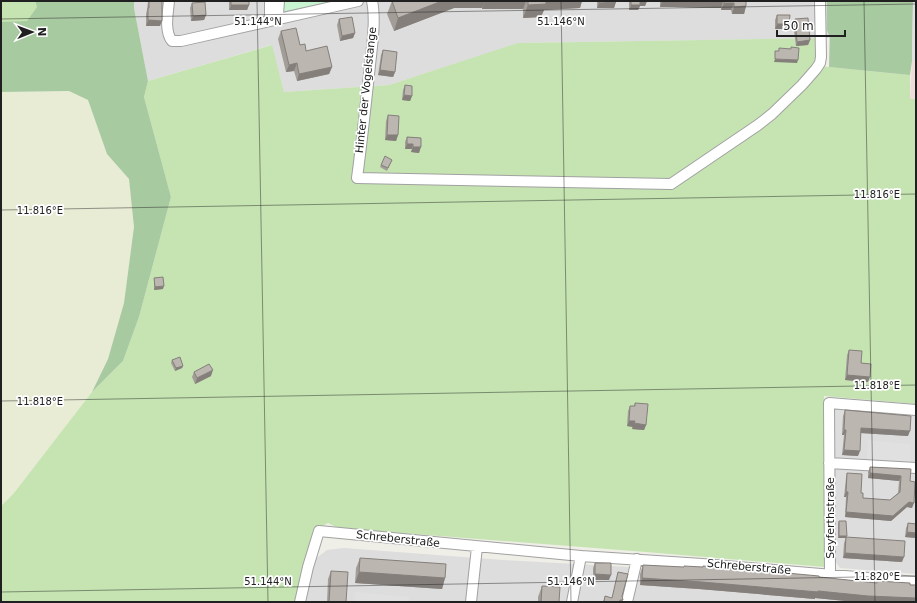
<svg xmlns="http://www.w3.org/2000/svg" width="917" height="603" viewBox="0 0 917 603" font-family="'DejaVu Sans',sans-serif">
  <rect width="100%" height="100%" fill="#efeee7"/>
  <path fill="#dedddd" d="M134,1h779l-3,74 -81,-8v-29l-310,5 -130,42 -105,7 -13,-47 -123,36 -14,-73z
    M835,409l81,5v160l-76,-6 -5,-7z
    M344,548l159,12 127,7 190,15 96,8v12h-610l9,-43 12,-9z"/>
  <path fill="#eedcd8" d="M913,1h3v98h-6l2,-38z"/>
  <path fill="#e8ecd5" d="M69,91l19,9 19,54 22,25 5,48 -10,76 -16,56 -16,33 -78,101 -13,13v-414z"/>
  <path fill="#c5e4b2" d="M1,1h34l2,6 -10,15h-26z
    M819,38v28l10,1 81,8v24h6v305l-92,-8 1,171 -179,-15 -308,-24 -10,-5 -15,8 -16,71h-296v-96l13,-13 78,-101 31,-31 16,-44 32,-120 -27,-100 4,-16 124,-36 12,47 105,-7 129,-42z"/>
  <path fill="#a8caa0" d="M35,1h99v7l14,73 -4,16 27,100 -32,120 -16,44 -31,31 16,-33 16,-56 10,-76 -5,-48 -22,-25 -19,-54 -19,-9 -68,1v-70l26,-1 10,-14z
    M827,1h86l-1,60 -2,14 -81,-8 1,-29 -3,-8z"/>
  <path fill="#c9f4d2" d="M272,1h66l-18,5 -48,7z"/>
  <path fill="#e0e0e0" d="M913,1h3v60h-4z
    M868,440l43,4 -1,20 -43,-4z
    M354,592l55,5v5h-54z"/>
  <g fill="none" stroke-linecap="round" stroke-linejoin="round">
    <defs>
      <path id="minor" d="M169,1c-1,12 -5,30 3,40h9l177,-40
        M270,1v13h8l1,-13
        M372,1c4,19 0,45 -2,64 -4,38 -8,76 -13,113l314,6 87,-59 14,-11 30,-29 14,-16 4,-6 1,-6 -1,-56
        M829,463l87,5
        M830,574l-1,-171 87,7
        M300,602l8,-35 11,-36 262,25 121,8 214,18
        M471,602l6,-55
        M572,602l9,-46
        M627,602l10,-43"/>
    </defs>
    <use href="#minor" stroke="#a1a1a1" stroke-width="12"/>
    <use href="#minor" stroke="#fff" stroke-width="10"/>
  </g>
  <path fill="#a29d97" d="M148,1h14l-2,25h-14v-12l1,-4z
    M229,1h20v4l-2,5h-18z
    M392,1h190l-2,7 -36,2 -3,7 -18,1v-9h-41v-1h-28l-60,23 -7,-17z
    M597,1h19l-2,7h-17z
    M629,1h18l-2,5h-5l-2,4h-9z
    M660,1h86v5l-2,8h-12l-1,-4h-10v-2l-49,-1h-12z
    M192,3l14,12 -2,5 -13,1 -1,-13z
    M777,15l12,9 -2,5h-12v-9z
    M339,19l16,14 -2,5 -13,3 -3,-16z
    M795,19l15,21 -2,5 -12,1 -3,-22z
    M281,31l19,14 6,6 26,16 -3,7 -32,7 -3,-10 -8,1 -8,-33z
    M383,50l12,22 -2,5 -15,-2 3,-20z
    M405,85l7,11 -2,5 -8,-1 1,-10z
    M388,115l10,20 -2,6 -11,-1 1,-19z
    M407,137l14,1 -2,15 -8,-1 1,-3h-7v-7z
    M392,160l-5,11 -7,-4 1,-2z
    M154,278l9,11 -9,1z
    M849,350l12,13 7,19 -23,-2 2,-25z
    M172,360l11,6 -1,2 -7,3 -4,-8z
    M194,372l17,4 -16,8 -3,-7z
    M635,403l11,22 -2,5 -12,-1 1,-2 -6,-1 1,-15 2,-5h4z
    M845,410l63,26 -47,-3 -3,23 -16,-1 2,-20h-2l1,-19z
    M870,467l41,2 -1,12 2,27 -5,-1 -16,14 -46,-4 1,-20h-2l2,-19 1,-5 14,20 2,5 27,2 8,-7 1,-12 -31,-3v-6z
    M839,521l7,17h-8v-15z
    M908,523l8,1v14l-11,-1 1,-9z
    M846,537l56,25 -59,-4 1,-15z
    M360,558l85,20 -3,11 -87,-6 1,-15z
    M595,563l14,17h-16v-12z
    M643,565l176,12 58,6 39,2v17h-60l-41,-4v1l-116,-10 -59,-4v-11z
    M331,571l15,31h-19l1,-23z
    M618,572l4,24 1,4 -1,2h-19l2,-6 7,2z
    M542,586l17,16h-21v-5z"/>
  <path fill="#847f7b" d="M442,1h43l-3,7h-28l-60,23 4,-13z
    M485,1h41l-3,8h-41z
    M544,1h38l-2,7 -36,2 -3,7 -18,1 5,-13z
    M640,1h7l-2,5h-5l-2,4h-9l2,-5z
    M662,1h61l-2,7 -49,-1h-12z
    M616,2l-2,6h-17l2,-5z
    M724,3h10l-3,7h-10z
    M231,5h18l-2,5h-18z
    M746,6l-2,8h-12l2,-7z
    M206,15l-2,5 -13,1 2,-5z
    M148,20l14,1 -2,5h-14z
    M777,24h12l-2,5h-12z
    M355,33l-2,5 -13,3 2,-5z
    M810,40l-2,5 -12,1 1,-4z
    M775,59l23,1 -1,3 -23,-1z
    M297,63l-3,8 -8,1 3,-7z
    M332,67l-3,7 -32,7 2,-7z
    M380,70l15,2 -2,5 -15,-2z
    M404,95l8,1 -2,5 -8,-1z
    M387,135h11l-2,6 -11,-1z
    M407,144h6l-1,5h-7z
    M413,147h8l-2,6 -8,-1z
    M164,286l-1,3 -9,1 1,-3z
    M183,366l-1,2 -7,3 1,-3z
    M213,370l-2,6 -16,8 2,-6z
    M847,375l23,2 -2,5 -23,-2z
    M629,421h6l-2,6 -6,-1z
    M634,423l12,2 -2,5 -12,-1z
    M861,428l49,3 -2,5 -48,-3z
    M844,430h2l-2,5h-2z
    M844,450l16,1 -2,5 -16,-1z
    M870,473l31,3 -2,5 -31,-3z
    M846,492h2l-2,5h-2z
    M909,502l5,1 -2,5 -5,-1 -16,14 -46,-4 1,-5z
    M907,532l9,1v5l-11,-1z
    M839,536h8l-1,2h-8z
    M845,553l59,4 -2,5 -59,-4z
    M359,572l86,6 -3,11 -87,-6z
    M595,574l16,1 -2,5h-16z
    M642,578l60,4 214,16v2l-1,2h-59l-41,-4v1l-116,-10 -59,-4z"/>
  <path fill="#bcb6b0" stroke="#847f7b" d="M149,1h13v20l-14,-1v-12h1z
    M231,1h18v4h-18z
    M392,1h50l-44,17z
    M528,1h18v3l-18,1z
    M599,1h17v1l-17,1z
    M631,1h9v4h-9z
    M724,1h22v5l-12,1v-4h-10z
    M205,2l1,13 -13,1 -1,-13z
    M777,15h13l-1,9h-12z
    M352,17l3,16 -13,3 -3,-17z
    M808,18l2,22 -13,2 -2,-23z
    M296,28l4,17 5,-1 1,7 21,-5 5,21 -33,7 -2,-11 -8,2 -8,-34z
    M791,47l8,1 -1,12 -23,-1v-8h4v-3l12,1z
    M383,50l14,2 -2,20 -15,-2z
    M405,85l7,1v10l-8,-1z
    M388,115l11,1 -1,19h-11z
    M407,137l14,1v9h-8v-3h-6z
    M385,156l7,4 -4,8 -7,-3z
    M163,277l1,9 -9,1 -1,-9z
    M849,350l13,1 -1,12 10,1 -1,13 -23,-2z
    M180,357l3,9 -7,2 -4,-8z
    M209,364l4,6 -16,8 -3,-6z
    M635,403l13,1 -2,21 -12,-2 1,-2h-6l1,-15h5z
    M845,410l66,6 -1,15 -49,-3 -1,23 -16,-1 2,-20h-2z
    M870,467l41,2 -1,12 5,1 -1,21 -5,-1 -16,14 -47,-4 2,-20h-2l1,-19 15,1 -1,19h2v5l27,2 10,-8 1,-16 -31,-3z
    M839,521h7l1,15h-8z
    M908,523l8,1v9l-9,-1z
    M846,537l59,4 -1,16 -59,-4z
    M360,558l86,6 -1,14 -86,-6z
    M595,563h16v12l-16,-1z
    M643,565l41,2v-1l19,1v-1l40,3 76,7v1l58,6v-2l33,2v2h6v13l-48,-2 -50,-5v1l-116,-10 -60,-4z
    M331,571l17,1 -2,30h-17z
    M618,572l10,2 -6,22 1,4h-3v2h-16l1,-6 7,2z
    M542,586l18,1 -1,15h-18z"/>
  <path fill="none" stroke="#202020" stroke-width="1" stroke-opacity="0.45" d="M257,1l11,601M561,1l10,601M864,1l11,601M1,19l915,-15M1,210l915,-16M1,401l915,-16M1,592l915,-16"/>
  <g text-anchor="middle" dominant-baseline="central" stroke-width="3.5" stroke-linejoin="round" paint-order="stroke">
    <g font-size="11" fill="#202020" stroke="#fff">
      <text transform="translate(366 90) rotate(-84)">Hinter der Vogelstange</text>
      <text transform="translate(830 518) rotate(-90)">Seyferthstraße</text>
      <text transform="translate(398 539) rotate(6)">Schreberstraße</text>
      <text transform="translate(749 567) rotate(5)">Schreberstraße</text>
    </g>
  </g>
  <g font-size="10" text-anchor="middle" fill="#202020" stroke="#fff" stroke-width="3.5" stroke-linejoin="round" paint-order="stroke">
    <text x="258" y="25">51.144°N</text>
    <text x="561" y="25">51.146°N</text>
    <text x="877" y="198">11.816°E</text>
    <text x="40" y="214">11.816°E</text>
    <text x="877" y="389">11.818°E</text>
    <text x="40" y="405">11.818°E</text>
    <text x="877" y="580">11.820°E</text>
    <text x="268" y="585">51.144°N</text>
    <text x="571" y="585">51.146°N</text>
  </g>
  <rect width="917" height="603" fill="none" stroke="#202020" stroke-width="4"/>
  <g transform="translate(32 32) rotate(89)" stroke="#ffffff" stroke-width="3" paint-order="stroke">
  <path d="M0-3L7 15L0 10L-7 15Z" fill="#202020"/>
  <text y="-6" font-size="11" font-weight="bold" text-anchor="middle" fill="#202020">N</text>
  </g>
  <path d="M777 30v6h68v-6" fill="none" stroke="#202020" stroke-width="2"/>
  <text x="783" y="30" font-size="12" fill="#202020" stroke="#ffffff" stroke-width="3" paint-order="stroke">50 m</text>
</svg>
